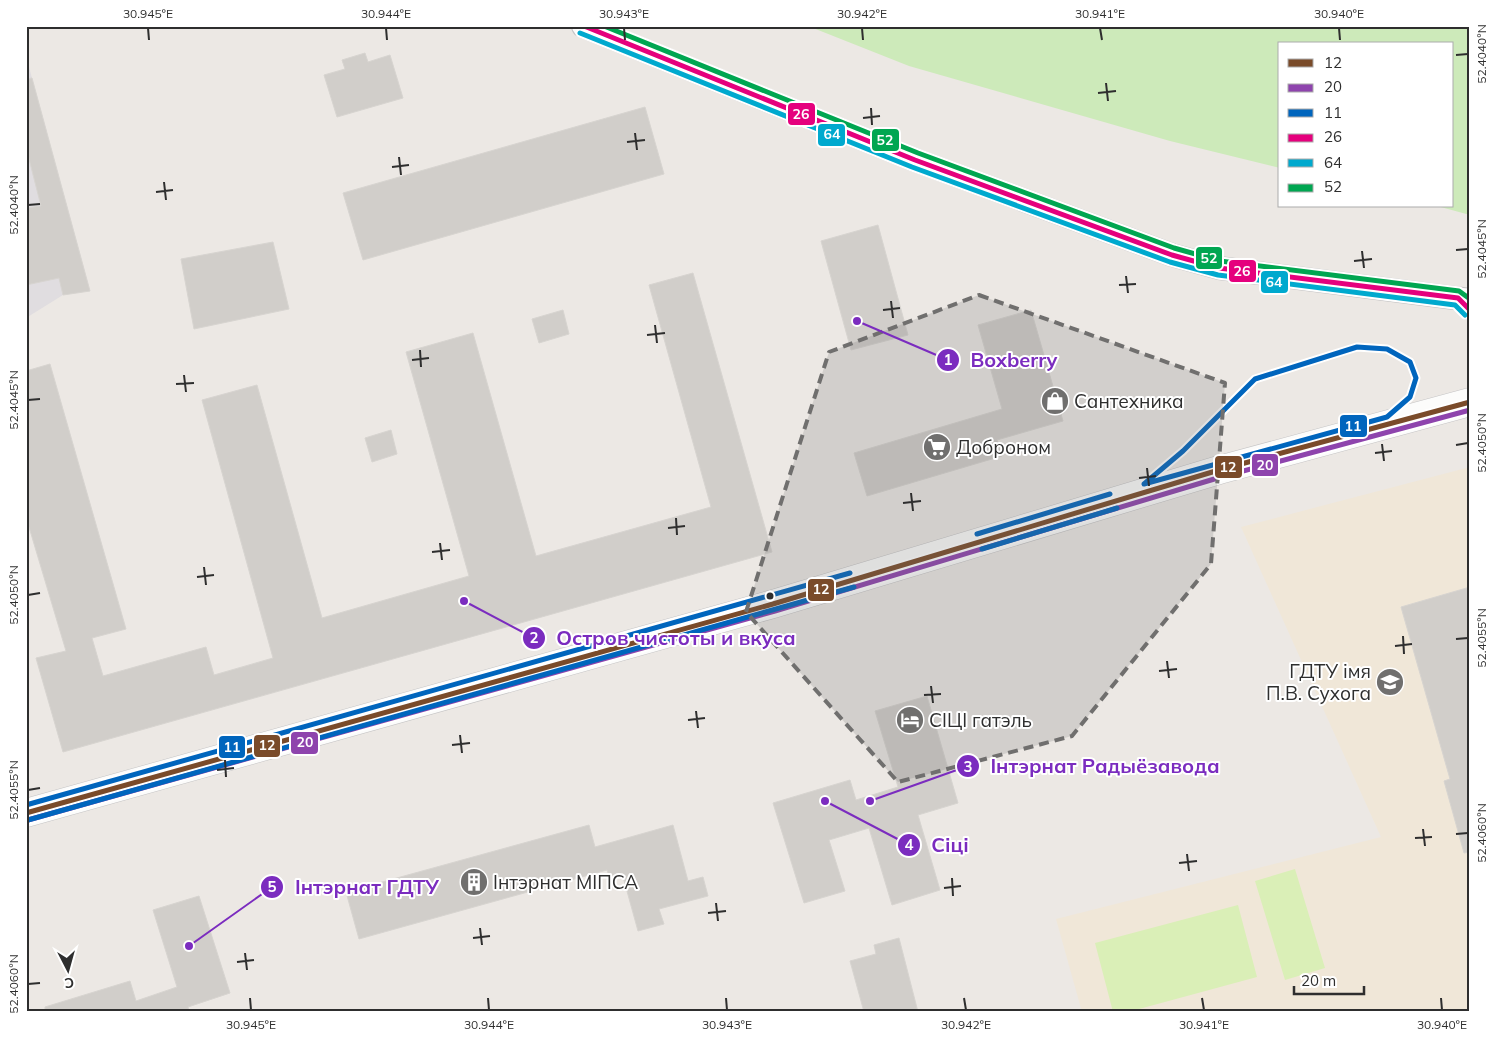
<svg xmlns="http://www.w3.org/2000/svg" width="1496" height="1038" viewBox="0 0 1496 1038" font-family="Mulish,sans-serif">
  <rect width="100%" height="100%" fill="#ece8e4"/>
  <path fill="#e0dde0" d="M26,56l64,235 -27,4 -37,23z"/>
  <path fill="#f0e7d8" d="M1470,467v545h-388l-26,-93 325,-82 -140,-310z"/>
  <path fill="#cdeaba" d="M808,26h662v189l-33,-9h15v-162h-172v124l-110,-27 -261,-75z"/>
  <path fill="#daefb7" d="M1295,869l30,99 -40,12 -30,-99z
    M1238,905l19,72 -129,35h-15l-18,-69z"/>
  <path fill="#d1ceca" stroke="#d7d4d0" d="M365,53l3,9 22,-7 13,43 -66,19 -13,-42 21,-6 -3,-9z
    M32,78l58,213 -27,4 -4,-17 -33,7v-77l15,-2 -15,-59v-68z
    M645,107l19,67 -301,86 -20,-67z
    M878,225l30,110 -57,15 -30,-109z
    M273,242l16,67 -95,20 -13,-70z
    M693,273l79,279 -709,200 -27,-94 30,-7 -40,-134v-146l24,-7 76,265 -34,9 11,38 103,-29 8,28 59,-17 -71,-258 55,-15 65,233 147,-42 -63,-224 67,-19 63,223 175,-49 -62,-222z
    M563,310l6,24 -30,9 -7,-24z
    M1031,310l32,111 -66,19 5,16 -135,40 -13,-43 148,-44 -24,-84z
    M391,430l6,24 -25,8 -7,-24z
    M1470,587v265l-6,1 -20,-72 6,-2 -49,-172z
    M927,696l31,107 -40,12 22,75 -48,15 -23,-77 -40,12 16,51 -41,12 -31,-100 77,-23 6,20 42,-13 -23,-76z
    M589,825l6,22 78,-22 15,56 15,-4 5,19 -49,13 5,15 -26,7 -16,-58 -13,3 -2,-6 -248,69 -13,-47z
    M199,896l31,97 -42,14 1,5h-144v-5l85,-26 6,20 41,-14 -24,-77z
    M899,938l19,74h-54l-14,-51 26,-7 -2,-9z"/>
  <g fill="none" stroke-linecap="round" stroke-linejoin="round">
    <defs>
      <path id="street" d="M583,26l332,134 257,95 47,13 251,32"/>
      <path id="secondary" d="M26,813l747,-209 446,-134 251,-68"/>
    </defs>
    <use href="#street" stroke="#c5c4c5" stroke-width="24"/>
    <use href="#secondary" stroke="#c5c4c5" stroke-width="29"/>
    <use href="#street" stroke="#fcfcfb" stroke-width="22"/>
    <use href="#secondary" stroke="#fcfcfb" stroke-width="28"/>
    <defs>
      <path id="bus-1" d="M26,813l747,-209 446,-134 251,-68"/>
      <path id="bus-2" d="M28,820l747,-209 446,-134 249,-67"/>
      <path id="bus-3" d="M1357,347l30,2 23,13 6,16 -6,19 -23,20 -243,67 39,-33 72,-72z
        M977,534l133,-40
        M982,549l135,-41
        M26,805l824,-232
        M28,820l826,-233"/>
      <path id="bus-4" d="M584,26l331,134 257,95 47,13 239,30 12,12"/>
      <path id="bus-5" d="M580,33l332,134 258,95 48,13 237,30 10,10"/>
      <path id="bus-6" d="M604,26l314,127 256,95 46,13 239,30 11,8"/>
    </defs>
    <use href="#bus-1" stroke="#fff" stroke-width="9"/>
    <use href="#bus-2" stroke="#fff" stroke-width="9"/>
    <use href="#bus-3" stroke="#fff" stroke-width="9"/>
    <use href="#bus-4" stroke="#fff" stroke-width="9"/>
    <use href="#bus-5" stroke="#fff" stroke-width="9"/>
    <use href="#bus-6" stroke="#fff" stroke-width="9"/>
    <use href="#bus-1" stroke="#7a4b2a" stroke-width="5"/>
    <use href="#bus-2" stroke="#8e44ad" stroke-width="5"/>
    <use href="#bus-3" stroke="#0065bd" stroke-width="5"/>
    <use href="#bus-4" stroke="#e5007d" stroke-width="5"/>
    <use href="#bus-5" stroke="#00a9ce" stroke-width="5"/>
    <use href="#bus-6" stroke="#00a651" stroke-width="5"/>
  </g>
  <path fill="#706f6e" fill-opacity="0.2" stroke="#706f6e" stroke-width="4" stroke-dasharray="10 6" stroke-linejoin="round" d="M979,295l246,88 -14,181 -139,172 -174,46 -152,-170 83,-260z"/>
  <path fill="none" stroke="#2e2e2e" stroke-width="2" d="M148,28l1,12M386,28l1,12M624,28l1,12M862,28l1,12M1100,28l2,12M1339,28l1,12M1456,55l12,-1M1106,83l2,18M1098,93l18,-2M871,108l1,17M863,118l17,-2M635,133l2,17M627,142l18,-2M399,157l2,18M392,167l17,-2M164,182l2,18M156,192l17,-2M28,205l12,-1M1456,250l12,-1M1362,251l2,17M1354,261l18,-2M1126,276l2,17M1119,285l17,-1M891,301l2,17M883,310l17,-2M655,325l2,18M647,335l18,-2M420,350l1,17M412,360l17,-2M184,375l2,17M176,384l18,-1M28,400l12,-1M1382,444l2,17M1456,445l12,-2M1375,453l17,-2M1147,468l2,18M1139,478l17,-2M911,493l2,18M903,503l18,-2M676,518l1,17M668,528l17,-2M440,543l2,17M432,552l18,-2M204,567l2,18M197,577l17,-2M28,595l12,-2M1403,636l1,18M1456,639l12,-1M1395,646l17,-2M1167,661l2,17M1159,671l18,-2M931,686l2,17M924,695l17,-1M696,711l2,17M688,720l17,-2M460,735l2,18M452,745l18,-2M225,760l1,17M217,770l17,-2M28,790l12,-2M1423,829l2,17M1456,834l12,-1M1415,838l17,-1M1187,854l2,17M1179,863l18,-2M952,878l1,18M944,888l17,-2M716,903l2,18M708,913l18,-2M480,928l2,17M473,938l17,-2M245,953l2,17M237,962l17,-2M28,984l12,-1M250,998l1,12M488,998l1,12M726,998l1,12M964,998l2,12M1202,998l2,12M1441,998l1,12"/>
  <defs>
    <symbol id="shop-disc" viewBox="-11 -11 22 22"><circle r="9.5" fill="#706f6e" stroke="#fff"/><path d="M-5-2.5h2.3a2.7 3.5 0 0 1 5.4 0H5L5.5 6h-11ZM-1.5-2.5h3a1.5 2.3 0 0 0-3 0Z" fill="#fff"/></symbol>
    <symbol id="supermarket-disc" viewBox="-11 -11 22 22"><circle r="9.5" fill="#706f6e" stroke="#fff"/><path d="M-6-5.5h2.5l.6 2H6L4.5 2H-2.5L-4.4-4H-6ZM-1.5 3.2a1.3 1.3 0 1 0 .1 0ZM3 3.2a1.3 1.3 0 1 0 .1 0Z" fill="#fff"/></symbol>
    <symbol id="university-disc" viewBox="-11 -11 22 22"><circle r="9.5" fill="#706f6e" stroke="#fff"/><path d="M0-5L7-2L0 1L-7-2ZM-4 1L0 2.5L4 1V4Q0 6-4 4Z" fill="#fff"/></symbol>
    <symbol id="hotel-disc" viewBox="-11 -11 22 22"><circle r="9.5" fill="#706f6e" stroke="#fff"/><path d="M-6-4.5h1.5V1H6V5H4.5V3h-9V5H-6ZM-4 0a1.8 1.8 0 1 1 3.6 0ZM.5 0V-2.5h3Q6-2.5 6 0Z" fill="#fff"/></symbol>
    <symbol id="building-disc" viewBox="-11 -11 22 22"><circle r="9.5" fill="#706f6e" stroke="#fff"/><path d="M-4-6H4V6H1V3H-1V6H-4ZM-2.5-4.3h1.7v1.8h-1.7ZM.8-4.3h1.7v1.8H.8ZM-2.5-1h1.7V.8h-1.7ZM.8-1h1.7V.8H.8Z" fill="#fff"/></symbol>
  </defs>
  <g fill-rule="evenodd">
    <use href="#shop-disc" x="1039" y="385" width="32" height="32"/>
    <use href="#supermarket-disc" x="921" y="431" width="32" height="32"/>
    <use href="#university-disc" x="1374" y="666" width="32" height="32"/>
    <use href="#hotel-disc" x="894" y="704" width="32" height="32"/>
    <use href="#building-disc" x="458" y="866" width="32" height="32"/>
  </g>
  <circle fill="#2e2e2e" stroke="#fff" stroke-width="2" cx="770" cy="596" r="4.5"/>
  <g text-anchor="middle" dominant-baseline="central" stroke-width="4" stroke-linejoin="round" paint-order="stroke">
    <g font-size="19" fill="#2e2e2e" stroke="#fff" text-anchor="start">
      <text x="1074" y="401">Сантехника</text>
      <text x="956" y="447">Доброном</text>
      <text x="1371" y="671" text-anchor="end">ГДТУ імя<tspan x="1371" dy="22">П.В. Сухога</tspan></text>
      <text x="929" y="720">СІЦІ гатэль</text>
      <text x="493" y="882">Інтэрнат МІПСА</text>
    </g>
  </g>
  <path fill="none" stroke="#7b2cbf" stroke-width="2" d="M857 321L948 360M464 601L534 638M870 801L968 766M825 801L909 845M189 946L272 887"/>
  <g fill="#7b2cbf" stroke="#fff" stroke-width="2">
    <circle cx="857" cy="321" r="5"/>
    <circle cx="464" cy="601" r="5"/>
    <circle cx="870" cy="801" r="5"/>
    <circle cx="825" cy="801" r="5"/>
    <circle cx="189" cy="946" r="5"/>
    <circle cx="948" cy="360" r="12"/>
    <circle cx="534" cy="638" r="12"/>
    <circle cx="968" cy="766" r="12"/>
    <circle cx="909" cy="845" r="12"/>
    <circle cx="272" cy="887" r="12"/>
  </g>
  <g font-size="15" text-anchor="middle" font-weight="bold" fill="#fff">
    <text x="948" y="365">1</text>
    <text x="534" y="643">2</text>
    <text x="968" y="772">3</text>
    <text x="909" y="850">4</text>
    <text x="272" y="892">5</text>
  </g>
  <g font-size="20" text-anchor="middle" font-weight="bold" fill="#7b2cbf" stroke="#fff" stroke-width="4" stroke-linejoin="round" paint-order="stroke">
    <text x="1014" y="367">Boxberry</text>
    <text x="676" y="645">Остров чистоты и вкуса</text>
    <text x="1105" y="773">Інтэрнат Радыёзавода</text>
    <text x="950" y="852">Сіці</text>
    <text x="367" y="894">Інтэрнат ГДТУ</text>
  </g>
  <g stroke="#fff" stroke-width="2">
    <rect x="787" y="102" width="29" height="24" rx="5" fill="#e5007d"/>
    <rect x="817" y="123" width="29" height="24" rx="5" fill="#00a9ce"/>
    <rect x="871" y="128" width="29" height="24" rx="5" fill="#00a651"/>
    <rect x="1195" y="246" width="28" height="24" rx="5" fill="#00a651"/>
    <rect x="1228" y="259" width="29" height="24" rx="5" fill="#e5007d"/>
    <rect x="1260" y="270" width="29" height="24" rx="5" fill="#00a9ce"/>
    <rect x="1339" y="414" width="29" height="24" rx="5" fill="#0065bd"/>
    <rect x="1251" y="453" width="28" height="24" rx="5" fill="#8e44ad"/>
    <rect x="1214" y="455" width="29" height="24" rx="5" fill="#7a4b2a"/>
    <rect x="807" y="578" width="28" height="24" rx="5" fill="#7a4b2a"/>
    <rect x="290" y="731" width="29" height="24" rx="5" fill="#8e44ad"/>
    <rect x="253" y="734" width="28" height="24" rx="5" fill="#7a4b2a"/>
    <rect x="218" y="735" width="28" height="24" rx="5" fill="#0065bd"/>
  </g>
  <g font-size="14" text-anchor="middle" font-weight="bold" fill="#fff">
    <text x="801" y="119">26</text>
    <text x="832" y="139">64</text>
    <text x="885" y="145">52</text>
    <text x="1209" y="263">52</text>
    <text x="1242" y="276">26</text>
    <text x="1274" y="287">64</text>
    <text x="1353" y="431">11</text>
    <text x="1265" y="470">20</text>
    <text x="1228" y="472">12</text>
    <text x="821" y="594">12</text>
    <text x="305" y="747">20</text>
    <text x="267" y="750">12</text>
    <text x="232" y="752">11</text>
  </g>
  <rect width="1496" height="1038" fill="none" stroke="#ffffff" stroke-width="55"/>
  <rect x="1278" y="42" width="175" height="165" fill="#ffffff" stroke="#ababab"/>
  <rect x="1288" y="59" width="25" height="8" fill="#7a4b2a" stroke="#ababab"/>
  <text x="1324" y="68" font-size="15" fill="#2e2e2e">12</text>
  <rect x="1288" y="84" width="25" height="8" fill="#8e44ad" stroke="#ababab"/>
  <text x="1324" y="92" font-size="15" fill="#2e2e2e">20</text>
  <rect x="1288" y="109" width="25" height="8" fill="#0065bd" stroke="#ababab"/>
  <text x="1324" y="118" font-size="15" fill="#2e2e2e">11</text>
  <rect x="1288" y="134" width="25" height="8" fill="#e5007d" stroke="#ababab"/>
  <text x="1324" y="142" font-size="15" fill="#2e2e2e">26</text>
  <rect x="1288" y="159" width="25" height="8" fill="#00a9ce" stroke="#ababab"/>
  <text x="1324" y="168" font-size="15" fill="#2e2e2e">64</text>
  <rect x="1288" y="184" width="25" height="8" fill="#00a651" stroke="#ababab"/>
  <text x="1324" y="192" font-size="15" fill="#2e2e2e">52</text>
  <g transform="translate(68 970) rotate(174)" stroke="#ffffff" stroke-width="4" paint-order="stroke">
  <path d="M0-4L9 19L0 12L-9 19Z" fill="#2e2e2e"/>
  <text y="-8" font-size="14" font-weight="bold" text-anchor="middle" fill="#2e2e2e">С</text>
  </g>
  <path d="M1294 986v8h70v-8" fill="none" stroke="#2e2e2e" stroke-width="2.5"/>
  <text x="1301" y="986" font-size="15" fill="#2e2e2e" stroke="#ffffff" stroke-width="4" paint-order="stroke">20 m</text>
  <rect x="28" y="28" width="1440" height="982" fill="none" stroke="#2e2e2e" stroke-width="2"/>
  <g font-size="12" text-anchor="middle" fill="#2e2e2e">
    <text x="148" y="18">30.945°E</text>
    <text x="386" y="18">30.944°E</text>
    <text x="624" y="18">30.943°E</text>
    <text x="862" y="18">30.942°E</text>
    <text x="1100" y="18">30.941°E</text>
    <text x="1339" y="18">30.940°E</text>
    <text transform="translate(1482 54) rotate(-90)" y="4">52.4040°N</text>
    <text transform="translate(14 205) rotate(-90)" y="4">52.4040°N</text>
    <text transform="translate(1482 249) rotate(-90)" y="4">52.4045°N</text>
    <text transform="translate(14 400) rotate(-90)" y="4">52.4045°N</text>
    <text transform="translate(1482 443) rotate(-90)" y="4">52.4050°N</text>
    <text transform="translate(14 595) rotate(-90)" y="4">52.4050°N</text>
    <text transform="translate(1482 638) rotate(-90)" y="4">52.4055°N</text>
    <text transform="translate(14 790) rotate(-90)" y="4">52.4055°N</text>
    <text transform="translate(1482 833) rotate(-90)" y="4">52.4060°N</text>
    <text transform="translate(14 984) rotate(-90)" y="4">52.4060°N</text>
    <text x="251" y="1029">30.945°E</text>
    <text x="489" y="1029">30.944°E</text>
    <text x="727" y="1029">30.943°E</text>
    <text x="966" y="1029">30.942°E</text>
    <text x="1204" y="1029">30.941°E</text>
    <text x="1442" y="1029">30.940°E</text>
  </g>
</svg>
